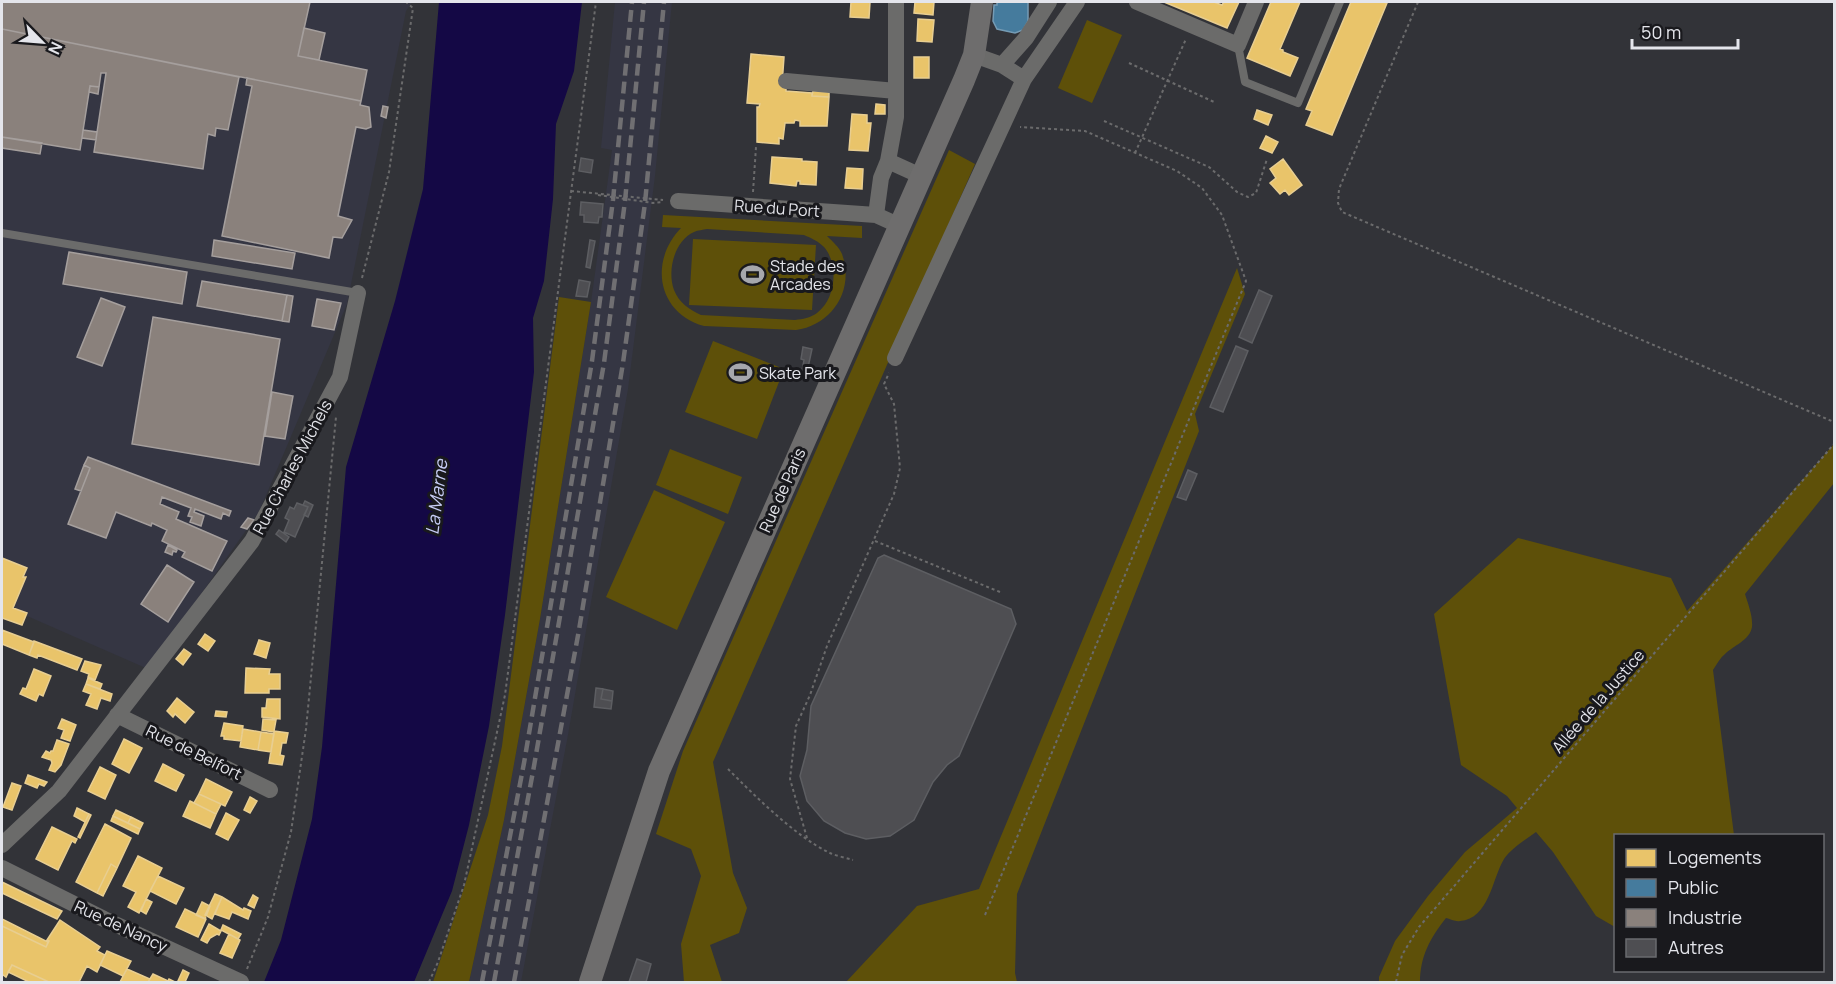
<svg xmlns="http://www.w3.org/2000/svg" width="1836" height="984" viewBox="0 0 1836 984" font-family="Manrope,sans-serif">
  <rect width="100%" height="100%" fill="#323338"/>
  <path fill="#353643" d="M2,2h410l-6,9 -59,293 -88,208 -111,157 -146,-64z
    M615,2h57l-17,174 -27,213 -60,346 -47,247h-52l35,-162 36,-201 51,-317 21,-152 -11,-2z"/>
  <path fill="#5e5009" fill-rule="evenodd" d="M1087,20l35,15 -30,68 -34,-15z
    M949,150l26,14 -262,598 20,111 14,35 -8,25 -29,12 12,37h-38l-3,-38 20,-68 -10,-27 -35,-15 27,-83z
    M663,215l199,11v12l-35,-2c6,6 12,11 15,18 13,36 -10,71 -46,76l-92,-4c-47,-13 -55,-65 -23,-98l-19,-1zM707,229l97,6c7,3 14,6 20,12 15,17 12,52 -7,66 -7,5 -14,6 -22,7l-94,-5c-11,-5 -22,-12 -27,-25 -7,-19 0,-49 20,-58 4,-2 9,-2 13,-3z
    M693,239l123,6 -4,65 -123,-5z
    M1237,268l8,26 -50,120 4,17 -182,463 -2,79 2,9h-171l71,-76 62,-17z
    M559,297l32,5 -51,317 -36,201 -35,162h-36l55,-167 14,-69z
    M713,341l71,28 -27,70 -72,-27z
    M1834,444v39l-89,111c3,10 8,22 7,33 -2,13 -19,19 -27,27 -5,4 -8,10 -12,16l21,165 -118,1 -1,91 -19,-11 -43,-64 -17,-20c-11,8 -24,16 -32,27 -12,20 -15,60 -44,62 -4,1 -10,-2 -14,-3 -16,20 -26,39 -26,64h-41v-5l16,-36 33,-45 37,-44 52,-44 -10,-12 -46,-31 -27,-151 84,-76 153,40 16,33z
    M670,449l72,28 -14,37 -72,-29z
    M654,490l71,32 -48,108 -71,-33z"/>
  <path fill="#140845" d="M439,2h143l-8,69 -18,53 -3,75 -9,82 -11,37 1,54 -29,243 -16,111 -20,99 -17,66 -38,91h-150l17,-42 31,-121 10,-72 24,-280 49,-166 28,-112z"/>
  <path fill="#e9c46a" stroke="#e8ce91" stroke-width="1.5" d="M851,2h19l-1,16 -19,-1z
    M915,2h19l-1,13 -19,-2z
    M1164,2h50l8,3 2,-3h15l-12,26z
    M1271,2h29l-20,47 3,1v2l15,6 -8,18 -43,-18z
    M1351,2h32l4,1 -55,132 -26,-10 6,-14 -6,-2z
    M918,19l16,1 -2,22 -15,-1z
    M751,54l33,3 -2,28 4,1v5l26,2v3l17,1 -2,29h-27v-5l-5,-1 -1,3h-9l-2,16 -4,-1v6l-22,-2v-35h2l1,-3 -13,-1z
    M914,57h15v21h-15z
    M813,91l16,1v5l-17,-1z
    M876,104l9,1v9h-10z
    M1257,110l15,5 -4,10 -14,-6z
    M852,114l15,1v8h4l-3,28 -19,-1z
    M1266,136l12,6 -6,11 -12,-5z
    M772,157l30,2v2l15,1 -1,23 -16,-1v-3h-3l-1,5 -26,-3z
    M1283,159l19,26 -13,10 -4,-5 -5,4 -10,-11 6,-5 -6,-9z
    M847,168l16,1 -1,20 -17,-1z
    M2,558l25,10 -4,9h3l-13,31 14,5 -5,12 -20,-7z
    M2,630l32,12 -5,13 -27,-11z
    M205,634l10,7 -7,10 -10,-7z
    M259,640l11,3 -4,15 -12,-4z
    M34,641l48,18 -5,11 -39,-15 -1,3 -8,-3z
    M184,649l7,5 -8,11 -7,-6z
    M85,661l16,4 -6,15 -7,-3 1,-3 -8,-3z
    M246,668l24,1 -1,5h11v15h-11v4h-24z
    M34,669l17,7 -8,20 -4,-2 -3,7 -16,-7 3,-6 3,1z
    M88,678l14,6 -2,5 -14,-5z
    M86,684l26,10 -2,7 -9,-3 -4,11 -11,-4 5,-11 -8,-3z
    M177,698l17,14 -9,11 -10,-9 -2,3 -6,-6z
    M267,699h13v20l-18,-2v-9h4z
    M216,711l11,1 -1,5 -11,-1z
    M62,719l14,6 -6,16 -9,-3 3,-8 -6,-2z
    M263,719l13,1 -2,11 14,2 -2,10h-4l-2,12 4,1 -2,9 -13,-2 5,-31 -12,-2z
    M224,723l19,3 -2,15 -17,-2v-3h-3z
    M243,729l18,3 -3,18 -18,-3z
    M261,732l13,2 -3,18 -13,-2z
    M124,739l18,9 -13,25 -17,-9z
    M57,740l12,4 -8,21 -6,7 -6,-2 3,-7 -1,-3 -9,-3 4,-6 4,2 1,-2h2z
    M163,764l21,11 -8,16 -21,-10z
    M100,767l16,8 -11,24 -17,-8z
    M28,775l19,7 -3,4 -5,-2 -2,4 -12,-5z
    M206,779l26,13 -7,14 -26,-12z
    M12,783l9,3 -9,24 -9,-3z
    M199,794l22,10 -5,10 -22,-11z
    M250,797l7,4 -7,12 -6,-3z
    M190,801l26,13 -6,14 -27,-12z
    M77,808l12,6 -4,8 -11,-6z
    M116,810l15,7 -3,6 -15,-7z
    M226,813l13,7 -11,20 -12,-6z
    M89,814l2,1 -11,23 -2,-1z
    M113,816l27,13 -2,5 -27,-13z
    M131,817l12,6 -3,6 -12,-6z
    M105,824l26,14 -14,30 -6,-4 -14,29 -21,-11z
    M52,827l25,12 -2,4 -3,-2 -14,29 -22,-11z
    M138,856l24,12 -23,45 -11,-6 8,-15 -13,-6z
    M111,864l6,4 -14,28 -6,-3z
    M158,876l26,12 -8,16 -26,-13z
    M2,882l60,29 -5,8 -55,-26z
    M215,894l7,3 -10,22 -7,-4z
    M253,895l5,3 -4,10 -6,-3z
    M222,897l21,13 1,-2 7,3 -3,8 -16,-7 -3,7 -14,-5z
    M146,899l6,3 -6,12 -5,-3z
    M202,902l8,4 -5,13 -9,-4z
    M185,909l21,10 -8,18 -22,-10z
    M2,919l46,23 -2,5 -44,-21z
    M60,920l40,27 -3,4 8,4 -8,17 -10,-6 -8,16h-30l-37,-17 -6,12 -4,-3v-48l44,21 3,-6 -2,-1z
    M209,924l12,7 -2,4 -2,-1 -7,4 -3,5 -6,-3z
    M223,925l18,9 -3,5 -17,-9z
    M229,934l11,6 -8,18 -12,-5z
    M107,951l24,10 -8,15 -23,-11z
    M12,965l37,17h-20l-21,-10z
    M127,969l23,10 -2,3h-28z
    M183,970l6,3 -4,9h-5l-2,-1z
    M153,974l15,7 1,-2 6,3h-27z"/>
  <path fill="#457b9d" stroke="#759bb4" stroke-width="1.5" d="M997,2h31v19l-5,9 -8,3 -18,-4 -4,-8 1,-16h3z"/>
  <path fill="#8a817c" stroke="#a59f9d" stroke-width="1.5" d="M2,2h308l-12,54 69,14 -6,31 -359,-72z
    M304,28l21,5 -6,27 -21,-4z
    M2,29l237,48 -11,53 -12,-2 -1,8 -7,-2 -5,35 -109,-17 12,-79h-5l-2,14 -9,-1 -10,64 -78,-13z
    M247,78l114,23 -1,4 9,2 2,20 -5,2 -10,-2 -18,89 14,4 -10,18 -9,-1 -4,21 -107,-22 30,-150 -6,-1z
    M90,86l9,1 -1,7 -9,-2z
    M383,106l5,1 -2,11 -5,-2z
    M83,130l14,2 -1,8 -14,-2z
    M2,137l40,6 -2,11 -38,-6z
    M214,240l81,13 -3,16 -80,-13z
    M69,252l118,20 -5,32 -119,-20z
    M202,281l85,14 -5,26 -85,-15z
    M287,295l6,1 -4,26 -7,-1z
    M101,298l24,9 -23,59 -25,-9z
    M317,299l24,4 -7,27 -22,-4z
    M153,317l127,22 -21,126 -127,-21z
    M272,392l21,4 -8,43 -20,-3z
    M88,457l143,54 -2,5 -6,-3 -2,6 -26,-10 -1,3 10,4 -3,10 -11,-4 2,-5 -4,-1 3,-8 -29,-11 -2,7 19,8 -3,7 51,22 -15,30 -30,-14 3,-5 -23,-11 5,-11 -15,-7 -1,3 -35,-14 -10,26 -38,-14 22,-56 -6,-3z
    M84,465l6,3 -9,23 -6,-2z
    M248,518l6,2 -7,9 -6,-2z
    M168,545l9,5 -1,2 -3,-1 -1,4 -7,-3z
    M167,565l27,17 -26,40 -27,-18z"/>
  <path fill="#4e4e52" stroke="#5d5e62" stroke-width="1.5" d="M581,158l12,2 -2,13 -12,-2z
    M581,202l22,2 -1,13h-3l-1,6 -14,-1v-7h-4z
    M590,240l5,1 -5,27 -4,-1z
    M579,280l11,2 -3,15 -11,-1z
    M1259,290l13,6 -20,47 -13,-6z
    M1236,346l12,5 -25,61 -13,-5z
    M803,347l9,2 -5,23 -5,-1 2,-11 -3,-1z
    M1188,470l9,4 -11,26 -9,-3z
    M305,501l8,4 -5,12 -4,-2 4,-8 -5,-2z
    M297,503l11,4 -13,30 -11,-5 5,-12 -4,-2 5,-11 4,2z
    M279,530l10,7 -3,5 -10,-8z
    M884,555l127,54 5,15 -57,132 -12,9 -14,17 -19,38 -24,16 -24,3 -21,-6 -21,-12 -17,-20 -7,-25 7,-26 4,-44 67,-148z
    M596,688l7,1 -2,10 11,2 -1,8 -17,-2z
    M603,689l10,2 -1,10 -11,-2z
    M637,959l14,5 -5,18h-17z"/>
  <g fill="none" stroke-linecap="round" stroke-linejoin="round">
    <path stroke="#6b6b6c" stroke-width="2" stroke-dasharray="3 3" stroke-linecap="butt" d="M1418,2l-79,187 -1,14 4,9 492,210
      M1129,63l85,39
      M1104,121l105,46 28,25 11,5 8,-4 11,-34
      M1135,153l51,-114
      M571,191l92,9
      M753,192l3,-45
      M598,195l55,8 10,-1
      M362,278l27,-106 24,-164 -7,-6
      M875,541l125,51
      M728,769c27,27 68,68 102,84 7,3 16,5 23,7
      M807,838l-17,-59 6,-53 14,-31 17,-49 67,-152 6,-26 -6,-64 -10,-20 5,-11
      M985,915l261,-634 -24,-66 -20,-27 -25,-17 -92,-40 -65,-4
      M247,969l21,-52 23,-85 15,-103 30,-312
      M429,982l9,-20 26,-77 41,-190 91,-693
      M1396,982l6,-27 17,-28 415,-483"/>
    <path stroke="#6b6b6a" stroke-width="8" d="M1238,45l7,37 53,21 42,-101
      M2,233l356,60"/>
    <path stroke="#6b6b6a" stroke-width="16" d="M896,2v115l-8,44 -7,17 -5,37 22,10
      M1137,2l101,43 18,-43
      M974,55l28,10 22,14
      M1002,65l24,-27 23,-36
      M786,81l110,10
      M888,161l33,15
      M678,201l198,14
      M895,358l129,-279 53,-77
      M117,715l153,75
      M2,845l57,-54 193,-250 88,-164 18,-84
      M2,868l102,51 137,63"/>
    <path stroke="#6e6d6d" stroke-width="22" d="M590,982l69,-211 305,-691 10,-25 8,-53"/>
    <path stroke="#706f72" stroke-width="4.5" stroke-dasharray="12 6" stroke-linecap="butt" d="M482,982l42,-219 68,-402 21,-161 19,-198
      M494,982l40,-216 70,-403 21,-162 19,-199
      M514,982l65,-352 44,-267 22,-160 19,-201"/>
  </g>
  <defs>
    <symbol id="stadium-bare" viewBox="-9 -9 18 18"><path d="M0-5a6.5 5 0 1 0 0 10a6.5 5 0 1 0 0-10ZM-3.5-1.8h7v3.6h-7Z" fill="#a6a7ac" stroke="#19191d" stroke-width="2.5" paint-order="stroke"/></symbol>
  </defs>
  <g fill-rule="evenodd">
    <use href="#stadium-bare" x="736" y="258" width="33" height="33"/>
    <use href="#stadium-bare" x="724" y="356" width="33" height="33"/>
  </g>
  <g text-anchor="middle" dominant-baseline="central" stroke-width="6" stroke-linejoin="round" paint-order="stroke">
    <g font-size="16" fill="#e4e5eb" stroke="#19191d">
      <text transform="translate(777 208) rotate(4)">Rue du Port</text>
      <text transform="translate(292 467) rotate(-62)">Rue Charles Michels</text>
      <text transform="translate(782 490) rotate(-66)">Rue de Paris</text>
      <text transform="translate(1598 701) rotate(-49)">Allée de la Justice</text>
      <text transform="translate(194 752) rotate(26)">Rue de Belfort</text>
      <text transform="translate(121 926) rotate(25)">Rue de Nancy</text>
    </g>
    <g font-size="16" fill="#e4e5eb" stroke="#19191d" text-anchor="start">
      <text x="770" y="266">Stade des<tspan x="770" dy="18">Arcades</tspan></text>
      <text x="759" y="373">Skate Park</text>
    </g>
    <g font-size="18" font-style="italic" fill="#c7cdf5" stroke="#19191d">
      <text transform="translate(436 497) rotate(-83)">La Marne</text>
    </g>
  </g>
  <rect width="1836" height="984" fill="none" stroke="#e4e5eb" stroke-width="6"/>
  <rect x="1614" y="834" width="210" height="138" fill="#19191d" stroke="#6a6b6f" stroke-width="1.5"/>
  <rect x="1626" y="849" width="30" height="18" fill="#e9c46a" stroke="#6a6b6f" stroke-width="1.5"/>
  <text x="1668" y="864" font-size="18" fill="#e4e5eb">Logements</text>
  <rect x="1626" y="879" width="30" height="18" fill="#457b9d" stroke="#6a6b6f" stroke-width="1.5"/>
  <text x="1668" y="894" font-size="18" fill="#e4e5eb">Public</text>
  <rect x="1626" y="909" width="30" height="18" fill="#8a817c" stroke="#6a6b6f" stroke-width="1.5"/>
  <text x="1668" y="924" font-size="18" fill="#e4e5eb">Industrie</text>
  <rect x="1626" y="939" width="30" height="18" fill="#4e4e52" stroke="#6a6b6f" stroke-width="1.5"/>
  <text x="1668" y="954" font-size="18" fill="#e4e5eb">Autres</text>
  <g transform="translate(42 42) rotate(115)" stroke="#19191d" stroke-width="4.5" paint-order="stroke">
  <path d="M0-4.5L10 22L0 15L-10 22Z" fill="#e4e5eb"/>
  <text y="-9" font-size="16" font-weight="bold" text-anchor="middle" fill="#e4e5eb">N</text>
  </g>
  <path d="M1632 39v9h106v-9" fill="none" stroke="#e4e5eb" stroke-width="3"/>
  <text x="1641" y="39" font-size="18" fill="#e4e5eb" stroke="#19191d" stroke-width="4.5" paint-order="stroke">50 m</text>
</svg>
